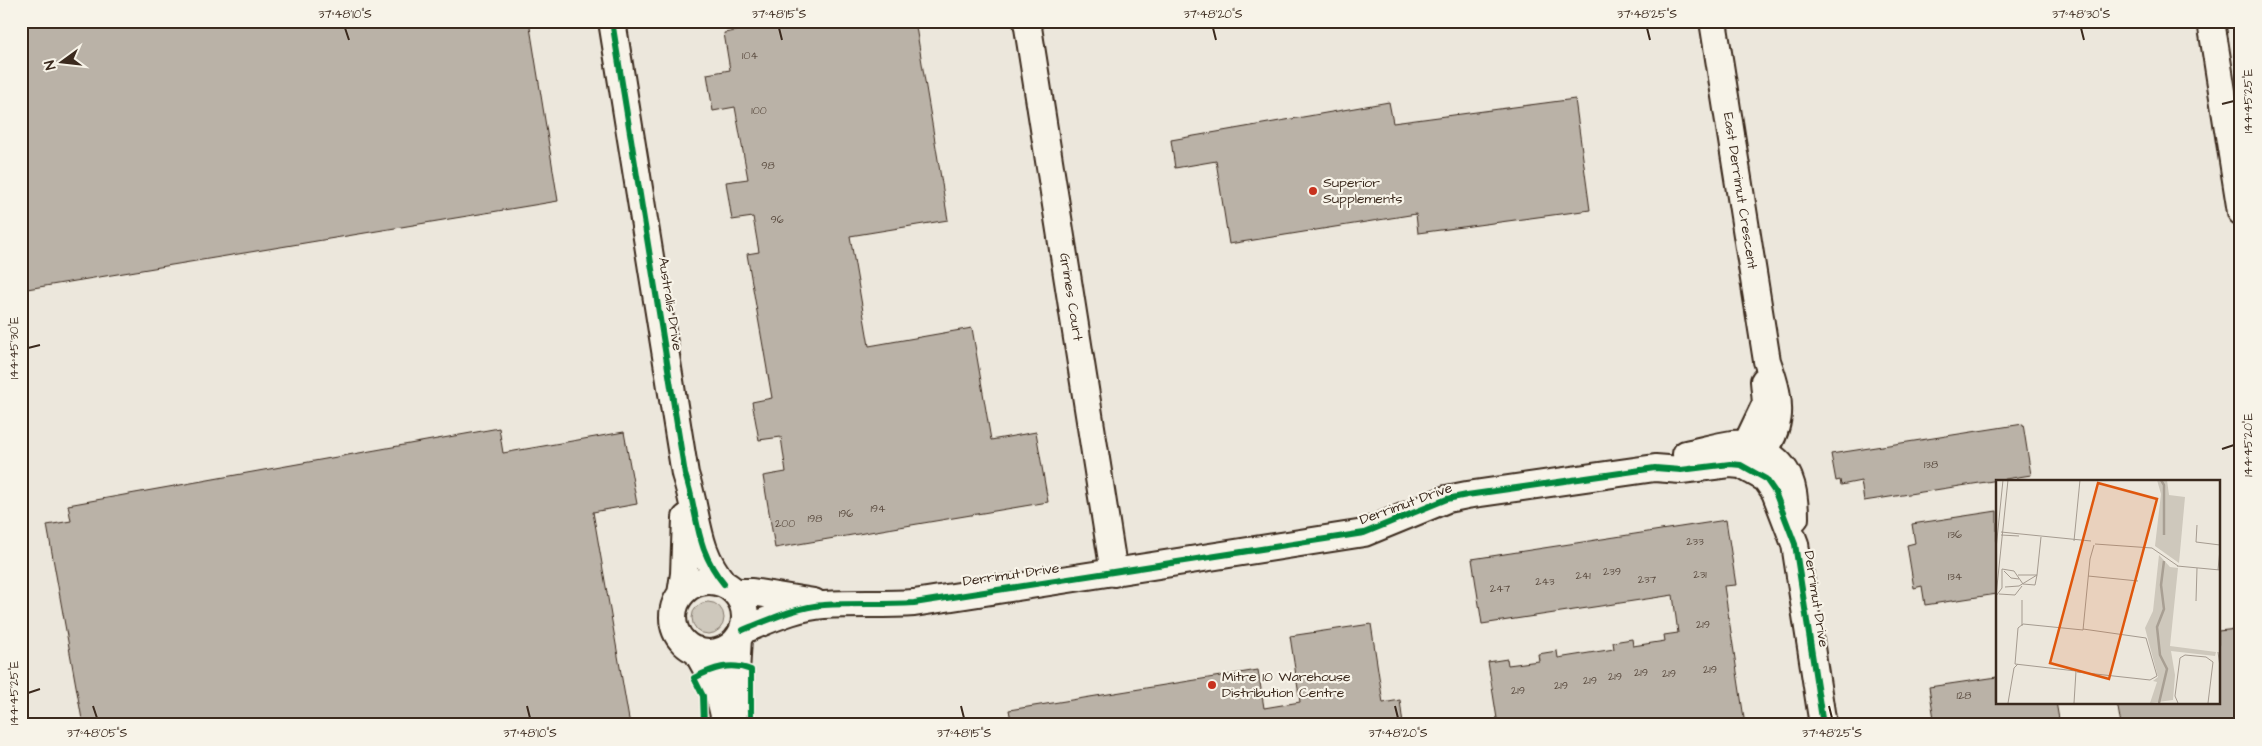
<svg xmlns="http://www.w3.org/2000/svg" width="2262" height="746" viewBox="0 0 2262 746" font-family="'Architects Daughter',sans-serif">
  <rect width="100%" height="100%" fill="#ece7dc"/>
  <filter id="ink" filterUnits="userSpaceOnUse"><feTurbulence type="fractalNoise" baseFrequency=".02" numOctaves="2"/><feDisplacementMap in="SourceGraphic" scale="10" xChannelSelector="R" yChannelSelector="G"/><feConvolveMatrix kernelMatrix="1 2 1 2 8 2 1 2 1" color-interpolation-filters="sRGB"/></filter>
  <g filter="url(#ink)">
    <path fill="#cec8bc" stroke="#84796d" d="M692 618a16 16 0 1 1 32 0a16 16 0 1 1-32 0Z"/>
    <path fill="#bab2a7" stroke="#3b2a1e" d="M21,21h508l29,180 -537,89z
      M792,21h123l33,199 -98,16 19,110 103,-18 19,112 45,-8 12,70 -273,46 -12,-72 23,-4 -5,-35 -22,3 -7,-38 20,-4 -25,-144 12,-2 -6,-35 -21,3 -6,-38 22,-3 -13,-72 -22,4 -6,-37 23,-4 -6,-37z
      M1575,99l15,111 -172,23 -2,-19 -187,30 -13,-83 -41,7 -4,-28 218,-38 4,21z
      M2023,424l8,51 -167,26 -3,-20 -20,4 -1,-5 -4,1 -5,-27z
      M499,428l4,25 121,-21 13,72 -44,8 37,213h-547l-36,-200 24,-4 -3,-16z
      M1997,511v83l-72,11 -3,-19 -8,2 -7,-43 8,-2 -3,-19z
      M1726,520l10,65 -12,1 21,139h-247l-10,-63 19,-3 1,6 31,-4 -1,-7 19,-3 1,7 56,-9 -1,-7 19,-3 1,7 32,-5 -1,-6 14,-2 -5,-38 -191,29 -10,-65z
      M1371,624l12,79 17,-3 3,25h-391l-3,-15 249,-40 6,38 36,-6 -10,-66z
      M2237,629l3,20h-3l4,35v41h-120l-4,-23h101v-71z
      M1997,677v25h59l4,23h-125l-6,-38z"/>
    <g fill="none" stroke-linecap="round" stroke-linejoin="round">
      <defs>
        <path id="minor" d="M612,21l73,453c14,41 9,74 39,110
          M1027,21l87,552
          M1713,21l54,340c17,47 17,69 -17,109
          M2211,21l30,191
          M1686,454c15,-3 31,-8 46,-10 10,-1 21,2 30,7 28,14 33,36 33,67
          M1749,462l-3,-17 20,-42 -2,-22
          M673 617a36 36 0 1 1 72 0a36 36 0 1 1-72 0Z
          M735,592h17l62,10
          M681,594l3,-20 2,-56
          M743,630c26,-10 52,-23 81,-25 30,-2 60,0 90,-2l450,-70 83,-34 20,-4 188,-27 26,2 49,-6 11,1 25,14 9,13 20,52 28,181
          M696,650l22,40 8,34
          M733,725l5,-87"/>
      </defs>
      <use href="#minor" stroke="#3b2a1e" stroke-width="30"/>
      <use href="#minor" stroke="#f7f3e8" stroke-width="26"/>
      <defs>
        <path id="cycleway" d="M612,21l73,453c14,41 9,74 39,110
          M743,630c26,-10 52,-23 81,-25 30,-2 60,0 90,-2l450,-70 83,-34 20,-4 188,-27 26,2 49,-6 11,1 25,14 9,13 20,52 28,181
          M704,725l-1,-29 -9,-18c19,-10 36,-16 57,-8v55"/>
      </defs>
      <use href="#cycleway" stroke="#f7f3e8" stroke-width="9"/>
      <use href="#cycleway" stroke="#00873e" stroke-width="6"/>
    </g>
  </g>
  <path fill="none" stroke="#3b2a1e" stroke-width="2" d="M345,28l4,12M779,28l3,12M1213,28l3,12M1647,28l3,12M2081,28l3,12M2222,104l12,-3M28,348l12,-3M2222,449l12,-4M28,693l12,-4M93,706l4,12M527,706l3,12M961,706l3,12M1395,706l3,12M1829,706l3,12"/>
  <g fill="#c8321e" stroke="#f7f3e8" stroke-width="2">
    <circle cx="1313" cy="191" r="5"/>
    <circle cx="1212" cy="685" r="5"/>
  </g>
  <g text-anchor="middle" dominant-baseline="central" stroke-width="4.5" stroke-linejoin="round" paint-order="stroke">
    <g font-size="11" fill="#5b4c40">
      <text x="750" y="55">104</text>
      <text x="759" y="110">100</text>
      <text x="768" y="165">98</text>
      <text x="777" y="219">96</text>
      <text x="1931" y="464">138</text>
      <text x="878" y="508">194</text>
      <text x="846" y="513">196</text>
      <text x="815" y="518">198</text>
      <text x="785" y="523">200</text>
      <text x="1955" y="534">136</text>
      <text x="1695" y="541">233</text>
      <text x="1612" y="571">239</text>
      <text x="1700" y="574">231</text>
      <text x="1583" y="575">241</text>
      <text x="1955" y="576">134</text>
      <text x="1647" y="579">237</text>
      <text x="1545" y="581">243</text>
      <text x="1500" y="588">247</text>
      <text x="1703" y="624">219</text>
      <text x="1710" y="669">219</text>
      <text x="1641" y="672">219</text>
      <text x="1669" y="673">219</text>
      <text x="1615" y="676">219</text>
      <text x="1590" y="680">219</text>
      <text x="1561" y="685">219</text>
      <text x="1518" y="690">219</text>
      <text x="1964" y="695">128</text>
    </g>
    <g font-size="14" fill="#3b2a1e" stroke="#f7f3e8" text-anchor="start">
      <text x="1323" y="183">Superior<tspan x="1323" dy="16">Supplements</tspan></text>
      <text x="1222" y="677">Mitre 10 Warehouse<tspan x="1222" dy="16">Distribution Centre</tspan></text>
    </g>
    <g font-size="14" fill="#3b2a1e" stroke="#f7f3e8">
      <text transform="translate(1740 191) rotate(81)">East Derrimut Crescent</text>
      <text transform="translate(1071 297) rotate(81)">Grimes Court</text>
      <text transform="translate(670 304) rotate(81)">Australis Drive</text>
      <text transform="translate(1406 504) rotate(-20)">Derrimut Drive</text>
      <text transform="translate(1011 575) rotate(-8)">Derrimut Drive</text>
      <text transform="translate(1816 599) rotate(81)">Derrimut Drive</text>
    </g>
  </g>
  <g transform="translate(1996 480)">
    <rect width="224" height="224" fill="#ece7dc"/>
    <path d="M161,0h10l2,15 16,2 -6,66 -24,-17 6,-52zM163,75l11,12 8,1 -8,78 46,6 -1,4 -44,-5 4,24 -2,25 -23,3 7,-21 -4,-1 5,-4 -13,-49 8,-17z" fill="#cec8bc"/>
    <path fill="none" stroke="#a89f93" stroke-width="2.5" d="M165,0l3,5v50M163,223l8,-34 -7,-14 -3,-28 7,-18 -3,-24 3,-24"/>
    <path fill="none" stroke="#a59b90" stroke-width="1" d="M201,45l-1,17 24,3M5,52l90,9M5,55l18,1M78,61l6,-61M99,64l57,4 26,18M0,69l7,-69M181,86l43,4M6,89l12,2 9,13 12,1 2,-10M222,90l2,-21M8,91l7,7 8,1M22,95h19l4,-38M92,96l50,5M9,107l14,-1 18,-11M3,114l16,1 7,-9M0,116l6,-8v-19M0,116l12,-116M200,121l1,-33M26,146v-26M222,172l2,15M81,192l73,8 7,-4 -11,-38 -63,-9M12,223l6,-35 4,-4M78,223l2,-32 -61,-7 3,-36 5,-4 60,6 7,-71 4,-14M182,223l-3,-7 5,-38 5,-3 21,2 7,5 -5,41"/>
    <path fill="#df570d" fill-opacity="0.15" stroke="#df570d" stroke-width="2.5" d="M102,3l59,16 -48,180 -59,-16z"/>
    <rect width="224" height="224" fill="none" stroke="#3b2a1e" stroke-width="2.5"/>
  </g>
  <rect width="2262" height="746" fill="none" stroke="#f7f3e8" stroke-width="55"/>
  <g transform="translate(62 62) rotate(255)" stroke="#f7f3e8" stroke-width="4" paint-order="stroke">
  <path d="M0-4L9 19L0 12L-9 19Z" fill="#3b2a1e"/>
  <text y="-8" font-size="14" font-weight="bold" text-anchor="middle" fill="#3b2a1e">N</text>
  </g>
  <rect x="28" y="28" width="2206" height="690" fill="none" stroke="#3b2a1e" stroke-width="2"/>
  <g font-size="12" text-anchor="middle" fill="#3b2a1e">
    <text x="345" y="18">37°48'10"S</text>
    <text x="779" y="18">37°48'15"S</text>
    <text x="1213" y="18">37°48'20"S</text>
    <text x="1647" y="18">37°48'25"S</text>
    <text x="2081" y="18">37°48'30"S</text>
    <text transform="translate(2248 101) rotate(-90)" y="4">144°45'25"E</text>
    <text transform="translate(14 348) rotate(-90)" y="4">144°45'30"E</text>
    <text transform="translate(2248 445) rotate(-90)" y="4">144°45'20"E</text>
    <text transform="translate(14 693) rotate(-90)" y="4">144°45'25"E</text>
    <text x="97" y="737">37°48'05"S</text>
    <text x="530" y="737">37°48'10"S</text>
    <text x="964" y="737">37°48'15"S</text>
    <text x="1398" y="737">37°48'20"S</text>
    <text x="1832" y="737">37°48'25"S</text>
  </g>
</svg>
